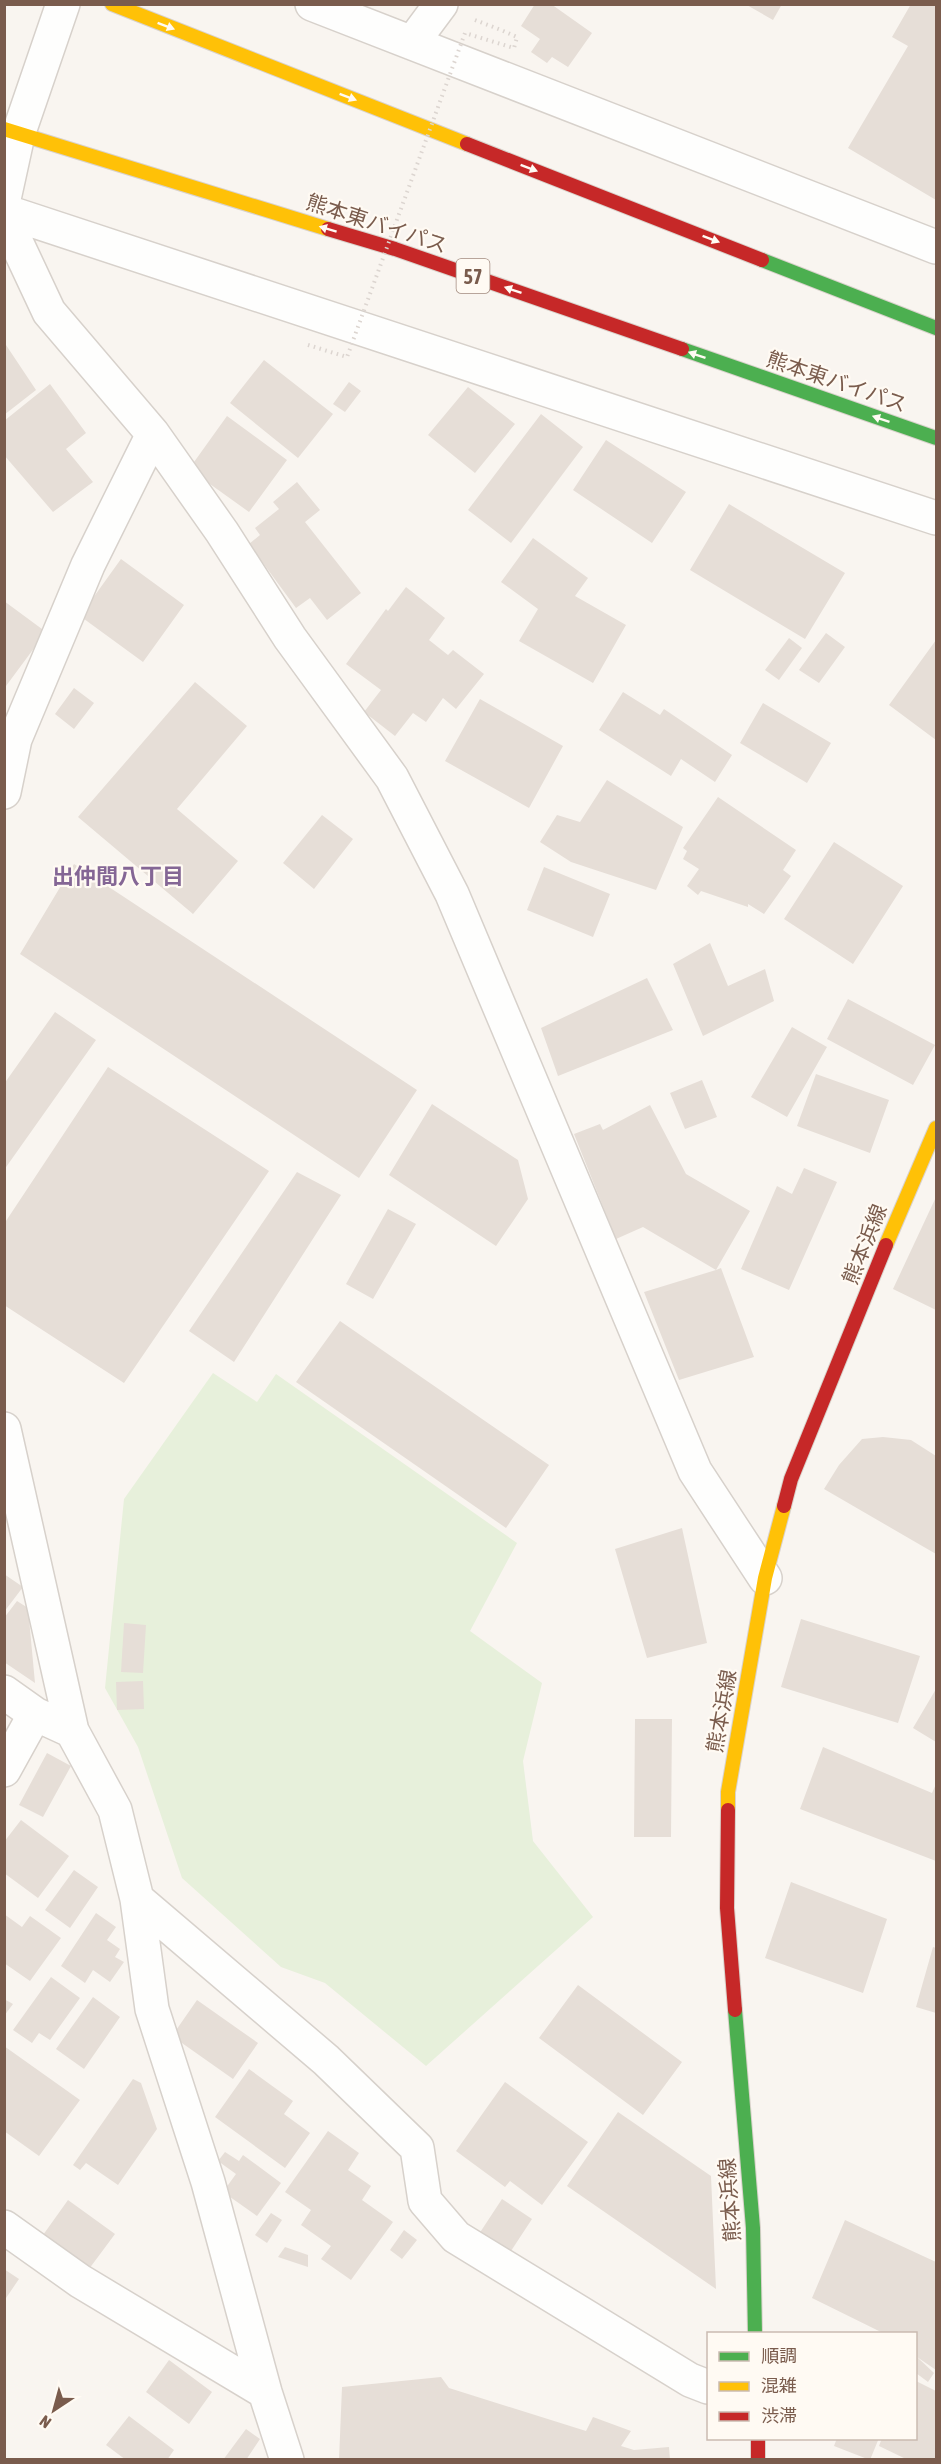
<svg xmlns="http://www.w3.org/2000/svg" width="941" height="2464" viewBox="0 0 941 2464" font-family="'Asap Condensed','Noto Sans JP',sans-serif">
  <rect width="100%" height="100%" fill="#f9f5f0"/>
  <path fill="#e7f0db" d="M213,1373l44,29 19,-28 241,169 -47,88 72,52 -19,78 10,80 60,76 -167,149 -101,-83 -44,-16 -99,-89 -44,-131 -33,-59 19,-189z"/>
  <path fill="#e6ded7" d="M535,4h16l41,29 -24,34 -16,-10 -5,6 -16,-11 9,-13 -19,-13z
    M745,4h37l-9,16z
    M911,4h25v196l-88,-52 60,-102 -16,-9z
    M4,342l32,48 -32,25z
    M264,360l69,54 -35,44 -68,-55z
    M349,382l12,9 -16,21 -12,-8z
    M50,384l36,49 -20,16 27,33 -40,30 -49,-57v-34z
    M468,387l47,37 -40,49 -47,-38z
    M541,414l42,33 -72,96 -43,-33z
    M227,416l60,44 -38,52 -60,-43z
    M606,440l80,52 -34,51 -79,-53z
    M297,482l23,28 -15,12 56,71 -34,27 -17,-22 -14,10 -47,-64 11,-9 -5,-7 24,-19 -6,-7z
    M729,504l116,69 -40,66 -115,-69z
    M533,538l55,40 -13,18 51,29 -33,58 -74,-42 19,-32 -37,-27z
    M121,559l63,46 -41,57 -63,-46z
    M406,587l39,31 -16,22 19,15 5,-5 31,24 -28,35 -13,-11 -17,24 -13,-9 -18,23 -31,-24 17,-22 -35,-26 40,-55 2,2z
    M4,601l42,31 -40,54 -2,-1z
    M826,633l19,14 -26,36 -20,-13z
    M789,638l13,10 -23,32 -14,-10z
    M936,640v100l-47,-35z
    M195,682l52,44 -70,83 61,52 -45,53 -115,-97z
    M74,688l20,15 -20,26 -19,-15z
    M623,692l37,23 4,-6 68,46 -17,27 -34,-23 -10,17 -72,-46z
    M480,699l83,47 -34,62 -84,-47z
    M763,703l68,40 -24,40 -67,-40z
    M607,780l76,47 -27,63 -85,-28 -31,-20 17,-27 23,7z
    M718,797l78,53 -13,20 8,6 -27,38 -16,-10v3l-47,-16 -3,4 -11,-9 12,-17 -16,-10 4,-8 -4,-3z
    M322,815l31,24 -39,50 -31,-26z
    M834,842l69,44 -50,78 -69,-45z
    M74,864l343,226 -58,88 -339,-224z
    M544,867l66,27 -17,43 -66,-27z
    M710,943l18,43 37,-17 9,32 -71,35 -30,-72z
    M647,978l26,52 -115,46 -17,-48z
    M848,999l87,46 -22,40 -86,-46z
    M55,1012l41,28 -92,130v-86z
    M792,1027l35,20 -40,70 -36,-20z
    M108,1067l161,104 -145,212 -120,-78v-81z
    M816,1074l73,26 -19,53 -73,-27z
    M702,1080l15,37 -32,12 -15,-36z
    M432,1104l86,56 10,39 -32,47 -107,-71z
    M650,1105l36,69 64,37 -34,59 5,-2 33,89 -75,23 -35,-88 72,-22 -73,-43 -27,12 -42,-105 26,-10 3,6z
    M804,1168l33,14 -48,108 -48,-21 36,-83 15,8z
    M297,1172l44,23 -107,167 -45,-31z
    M936,1197v113l-43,-21z
    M388,1209l28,15 -43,75 -27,-15z
    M340,1321l209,144 -43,63 -210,-146z
    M883,1437l28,3 25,16v98l-112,-65 15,-24 23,-26z
    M682,1528l25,115 -60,15 -32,-109z
    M4,1574l19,13 -19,25z
    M17,1601l11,7 7,75 -31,-21v-44z
    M801,1619l119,37 -22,67 -117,-36z
    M124,1623l22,2 -3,48 -22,-1z
    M143,1681l1,28 -27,1 -1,-28z
    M936,1689v53l-23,-14z
    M635,1719h37l-1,118h-37z
    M823,1747l109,46 4,-9v77l-136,-52z
    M47,1753l24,13 -28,51 -24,-12z
    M21,1820l48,36 -31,42 -34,-25v-31z
    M74,1870l24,17 -28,41 -25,-18z
    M791,1882l96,37 -24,74 -98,-35z
    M96,1913l20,14 -9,13 13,9 -5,8 9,5 -14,20 -17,-12 -8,13 -24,-17z
    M4,1914l18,13 8,-11 31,22 -31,43 -26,-18z
    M933,1947l3,1v65l-20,-6z
    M51,1977l29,21 -30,42 -11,-7 -7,10 -19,-13z
    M578,1985l104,77 -39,53 -104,-77z
    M93,1997l27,20 -36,52 -28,-20z
    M4,1999l9,5 -9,12z
    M197,2000l61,43 -25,36 -61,-43z
    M4,2046l76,54 -41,56 -35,-25z
    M249,2069l44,32 -9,13 26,19 -25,35 -70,-51z
    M133,2079l8,4 16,46 -39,56 -32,-22 -6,7 -7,-5z
    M505,2082l83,60 -46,63 -32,-24 -5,6 -49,-36z
    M618,2112l93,64 5,113 -149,-103z
    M328,2131l31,22 -11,17 23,16 -9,14 31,22 -42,58 -30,-21 10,-13 -30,-21 10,-15 -26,-18z
    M225,2152l14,9 4,-6 38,28 -24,33 -34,-24 13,-18 -18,-13z
    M502,2199l30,20 -23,35 -30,-20z
    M68,2200l47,34 -26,35 -46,-34z
    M271,2213l11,7 -15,23 -12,-8z
    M845,2220l91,42v108l-19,-13 -1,-23h-31l-73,-36z
    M404,2230l13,10 -15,19 -12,-9z
    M285,2247l23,8v12l-30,-10z
    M4,2269l15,10 -15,22z
    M917,2357l17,16 -6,9 -12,-9z
    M169,2360l43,32 -23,32 -43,-32z
    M441,2377l8,11 137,43 7,-14 38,14 -10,15 13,4 35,-3 1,13h-331l3,-73z
    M916,2381l20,10v69h-28l-29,-14 3,-8h34z
    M129,2416l45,34 -7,10h-41l-20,-15z
    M246,2429l14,10 -14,21h-23z
    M837,2438h42l-9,22 -36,-14z"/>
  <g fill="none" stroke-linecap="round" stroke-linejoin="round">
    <defs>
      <path id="street" d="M312,4l624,243
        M412,43l29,-39
        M4,199l14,-64 45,-131
        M4,211l932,307
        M4,216l45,96 104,122 69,98 68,106 102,140 60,116 243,577 70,107
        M4,792l11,-53 73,-174 65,-131
        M4,1429l68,302 43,79 22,89 15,110 56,173 57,210 22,68
        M4,1692l31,22 37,17
        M4,1770l31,-56
        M137,1899l189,161 91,88 8,53 31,36 234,143 18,7
        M4,2227l76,54 185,111"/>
      <path id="fast" d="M762,260l174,68
        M682,349l254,89
        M735,2010l18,218 2,106"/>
      <path id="slow" d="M112,4l355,140
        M4,129l324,100
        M886,1245l50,-117
        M728,1810v-18l37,-214 19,-72"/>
      <path id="jam" d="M467,144l295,116
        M328,229l67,20 287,100
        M784,1506l7,-27 95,-234
        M728,1810l-1,98 8,102
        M758,2438v22"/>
    </defs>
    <use href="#street" stroke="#d7d1cb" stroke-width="36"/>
    <use href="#fast" stroke="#d9d2cb" stroke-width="16"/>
    <use href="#slow" stroke="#d9d2cb" stroke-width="16"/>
    <use href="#jam" stroke="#d9d2cb" stroke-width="16"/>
    <path stroke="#dcd5d0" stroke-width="4" stroke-dasharray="1.5 4.5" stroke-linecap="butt" d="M475,20l26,10"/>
    <use href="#street" stroke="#fefefd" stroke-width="33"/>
    <use href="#fast" stroke="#4caf50" stroke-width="14"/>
    <use href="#slow" stroke="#ffc107" stroke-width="14"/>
    <use href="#jam" stroke="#c62828" stroke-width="14"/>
    <path stroke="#dcd5d0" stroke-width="4" stroke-dasharray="1.5 4.5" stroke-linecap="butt" d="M308,345l39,12 118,-324 49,15 3,-11 -16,-7"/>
  </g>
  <defs><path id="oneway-solid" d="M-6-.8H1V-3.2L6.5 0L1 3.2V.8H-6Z" transform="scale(1.5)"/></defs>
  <g fill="#fffaf3">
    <use href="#oneway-solid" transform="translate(166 26) rotate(21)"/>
    <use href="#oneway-solid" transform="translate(348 97) rotate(21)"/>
    <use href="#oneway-solid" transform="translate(529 168) rotate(21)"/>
    <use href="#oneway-solid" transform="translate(328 229) rotate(-163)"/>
    <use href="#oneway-solid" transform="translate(711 239) rotate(21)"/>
    <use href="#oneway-solid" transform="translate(513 290) rotate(-161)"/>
    <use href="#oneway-solid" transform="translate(697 355) rotate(-161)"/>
    <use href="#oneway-solid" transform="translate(881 419) rotate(-161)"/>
  </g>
  <g text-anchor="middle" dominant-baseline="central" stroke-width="4.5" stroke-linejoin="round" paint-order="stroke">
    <rect fill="#fffaf3" stroke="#a28b7f" stroke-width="1.5" x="456.5" y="259" width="33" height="34" rx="4.5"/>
    <g font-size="20" font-weight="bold" fill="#7a5c4d">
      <text x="473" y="276">57</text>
    </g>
    <g font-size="21" fill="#7a5c4d" stroke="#fffaf3">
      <text transform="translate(377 223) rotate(18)">熊本東バイパス</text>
      <text transform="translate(837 381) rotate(19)">熊本東バイパス</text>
      <text transform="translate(864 1244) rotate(-68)">熊本浜線</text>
      <text transform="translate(721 1711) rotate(-80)">熊本浜線</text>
      <text transform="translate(729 2200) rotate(-94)">熊本浜線</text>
    </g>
    <g font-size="22" font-weight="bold" fill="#846695" stroke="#fffaf3">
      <text x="118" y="876">出仲間八丁目</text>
    </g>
  </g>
  <rect width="941" height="2464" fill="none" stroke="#7a5c4d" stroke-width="12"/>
  <rect x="707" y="2332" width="210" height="108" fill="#fffaf3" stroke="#cabbb1" stroke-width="1.5"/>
  <rect x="719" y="2352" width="30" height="9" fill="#4caf50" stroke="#cabbb1" stroke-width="1.5"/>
  <text x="761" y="2362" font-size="18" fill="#7a5c4d">順調</text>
  <rect x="719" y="2382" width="30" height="9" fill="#ffc107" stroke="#cabbb1" stroke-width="1.5"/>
  <text x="761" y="2392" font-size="18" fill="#7a5c4d">混雑</text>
  <rect x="719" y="2412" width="30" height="9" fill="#c62828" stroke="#cabbb1" stroke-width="1.5"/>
  <text x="761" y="2422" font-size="18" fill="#7a5c4d">渋滞</text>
  <g transform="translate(54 2410) rotate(216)" stroke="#fffaf3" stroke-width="4.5" paint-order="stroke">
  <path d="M0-4.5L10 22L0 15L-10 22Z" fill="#7a5c4d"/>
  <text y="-9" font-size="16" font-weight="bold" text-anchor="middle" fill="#7a5c4d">N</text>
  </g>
</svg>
